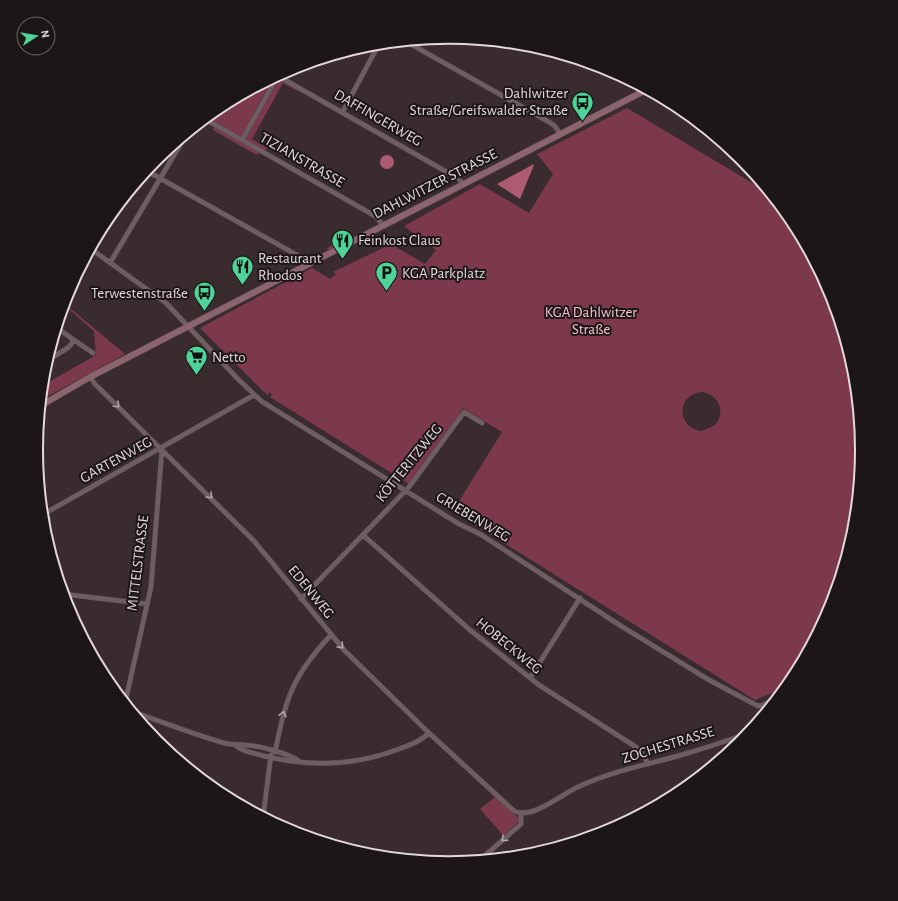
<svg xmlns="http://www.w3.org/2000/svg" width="898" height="901" viewBox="0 0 898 901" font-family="'Alegreya Sans',sans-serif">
  <rect width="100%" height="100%" fill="#3a2b2f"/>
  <path fill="#7c394c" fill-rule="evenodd" d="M273,78l-31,58h-3l-32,-18 13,-11z
    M279,78l17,10 -1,2 -12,-7 -31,56 15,9 -2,3 -19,-10 -1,-3z
    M627,108l142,85 24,28 38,72 23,77 8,81 -8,80 -24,78 -38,71 -5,7 -32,13 -302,-189 49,-79 -39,-24 -16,26 -38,50 -139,-87 2,-3 -2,-2 -2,3 -4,-3 -64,-64 112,-60 18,11 6,-5 -3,-2 58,-28 34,20 11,-14 -32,-24 76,-42 49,29 24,-39 -16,-20zM702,392c17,2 24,20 13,33l-13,6c-26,-3 -26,-37 0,-39z
    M215,126l44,26 -2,3 -2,-1 -42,-24z
    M351,236l1,2 -24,12 -1,-2z
    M64,303l61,51 -84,46 2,-20 4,3 49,-28 -2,-24 -30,-26z
    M495,797l24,21v3l-15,15 -24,-27z"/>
  <path fill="#ad5b71" d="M380 162a7 7 0 1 1 14 0a7 7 0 1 1-14 0Z
    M534,165l-14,34 -23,-15 37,-20z"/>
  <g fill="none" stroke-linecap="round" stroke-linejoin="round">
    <defs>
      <path id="street" d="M407,42l142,80 6,4 5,8
        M278,76l181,103 4,6
        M639,86l3,6
        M343,111l36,-67
        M205,119l170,97 8,9
        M242,140l35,-63
        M147,171l157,88 3,5
        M91,249l75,54 71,75 24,23 198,123 21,10 141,92 88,54 49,26 5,-1 14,-7
        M110,263l76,-128
        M74,340l19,13
        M47,361l22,-14 5,-7 -17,-12
        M90,377l5,7 159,157 91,110 84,82 85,78c19,9 47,-17 66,-25 34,-16 72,-22 108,-33 21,-6 41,-13 61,-20
        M45,513l3,5 -2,21
        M42,515l212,-120
        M363,535l107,95 69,55 97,62 8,9 4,8
        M63,594l84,10
        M301,599l108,-112 55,-75 18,11
        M530,678l50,-80
        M125,703l26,-116 11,-138
        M763,705l2,8
        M131,711c31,11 62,23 93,32 8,2 14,1 21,2 15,1 44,8 55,17
        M236,746c7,6 18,7 28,10 46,11 91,10 135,-7 11,-4 22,-8 30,-16
        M275,752c11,-54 17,-76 56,-117
        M263,817l8,-62
        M480,860l41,-36v-10"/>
      <path id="secondary" d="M40,406l50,-29 556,-287"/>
    </defs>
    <use href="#street" stroke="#53474a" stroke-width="5.5"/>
    <use href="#secondary" stroke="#53474a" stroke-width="7"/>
    <use href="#street" stroke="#6f5e61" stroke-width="4.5"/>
    <use href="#secondary" stroke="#8b646d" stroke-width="6"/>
  </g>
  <defs><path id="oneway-chevron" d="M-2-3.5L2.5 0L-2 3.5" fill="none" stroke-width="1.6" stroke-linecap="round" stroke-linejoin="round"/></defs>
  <g stroke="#b5a8aa">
    <use href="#oneway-chevron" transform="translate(117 405) rotate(43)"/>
    <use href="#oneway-chevron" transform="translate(210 496) rotate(45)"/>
    <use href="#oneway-chevron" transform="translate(341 646) rotate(47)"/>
    <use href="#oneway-chevron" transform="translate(283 714) rotate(-76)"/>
    <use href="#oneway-chevron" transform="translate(504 839) rotate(138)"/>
  </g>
  <defs>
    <symbol id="bus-pin" viewBox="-11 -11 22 30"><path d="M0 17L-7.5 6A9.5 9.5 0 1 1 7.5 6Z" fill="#4ed399" stroke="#1d1617"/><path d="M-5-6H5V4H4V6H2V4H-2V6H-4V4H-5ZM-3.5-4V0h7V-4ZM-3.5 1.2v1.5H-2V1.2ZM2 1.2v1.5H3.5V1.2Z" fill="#111"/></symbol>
    <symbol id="restaurant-pin" viewBox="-11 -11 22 30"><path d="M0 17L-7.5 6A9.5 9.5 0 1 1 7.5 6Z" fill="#4ed399" stroke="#1d1617"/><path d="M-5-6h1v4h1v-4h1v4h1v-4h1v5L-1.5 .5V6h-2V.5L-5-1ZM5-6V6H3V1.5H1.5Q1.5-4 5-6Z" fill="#111"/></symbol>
    <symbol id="parking-pin" viewBox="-11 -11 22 30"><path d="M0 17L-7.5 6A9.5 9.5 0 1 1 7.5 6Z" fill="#4ed399" stroke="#1d1617"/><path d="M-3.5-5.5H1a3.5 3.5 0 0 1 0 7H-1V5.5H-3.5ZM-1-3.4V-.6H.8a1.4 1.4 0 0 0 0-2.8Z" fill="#111"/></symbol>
    <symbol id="supermarket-pin" viewBox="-11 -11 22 30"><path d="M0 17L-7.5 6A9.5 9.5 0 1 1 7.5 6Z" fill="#4ed399" stroke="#1d1617"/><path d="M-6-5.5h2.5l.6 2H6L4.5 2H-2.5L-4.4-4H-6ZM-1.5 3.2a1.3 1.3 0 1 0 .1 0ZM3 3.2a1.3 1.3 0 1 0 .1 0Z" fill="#111"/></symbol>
  </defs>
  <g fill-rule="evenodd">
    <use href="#bus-pin" x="570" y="90" width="25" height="34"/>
    <use href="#restaurant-pin" x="330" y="228" width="25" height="34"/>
    <use href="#restaurant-pin" x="230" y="254" width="25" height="34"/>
    <use href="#parking-pin" x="374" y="260" width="25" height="34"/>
    <use href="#bus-pin" x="192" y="280" width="25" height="34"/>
    <use href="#supermarket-pin" x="184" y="344" width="25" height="34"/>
  </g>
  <g text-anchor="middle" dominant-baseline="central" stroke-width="4" stroke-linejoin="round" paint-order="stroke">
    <g font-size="15" fill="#e3d9db" stroke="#1d1617" text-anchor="start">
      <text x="568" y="93" text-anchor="end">Dahlwitzer<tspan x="568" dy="17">Straße/Greifswalder Straße</tspan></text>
      <text x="358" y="240">Feinkost Claus</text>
      <text x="258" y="258">Restaurant<tspan x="258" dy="17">Rhodos</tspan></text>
      <text x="402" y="273">KGA Parkplatz</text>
      <text x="188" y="293" text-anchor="end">Terwestenstraße</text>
      <text x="212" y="357">Netto</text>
    </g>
    <g font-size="15" fill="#e3d9db" stroke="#1d1617">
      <text transform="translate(378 118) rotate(30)">DAFFINGERWEG</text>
      <text transform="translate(302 160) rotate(30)">TIZIANSTRASSE</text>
      <text transform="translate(435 184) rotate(-27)">DAHLWITZER STRASSE</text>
      <text transform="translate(116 460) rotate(-29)">GARTENWEG</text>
      <text transform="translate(409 463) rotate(-51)">KÖTTERITZWEG</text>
      <text transform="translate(473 517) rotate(31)">GRIEBENWEG</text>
      <text transform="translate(138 563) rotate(-83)">MITTELSTRASSE</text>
      <text transform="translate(311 592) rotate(51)">EDENWEG</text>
      <text transform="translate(509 646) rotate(39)">HOBECKWEG</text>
      <text transform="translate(668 745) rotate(-17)">ZOCHESTRASSE</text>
    </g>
    <g font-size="15" fill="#f6c6d0" stroke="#1d1617">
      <text x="591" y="312">KGA Dahlwitzer<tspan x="591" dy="17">Straße</tspan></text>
    </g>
  </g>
  <path d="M0 0H898V901H0ZM43 450a406 406 0 1 1 812 0a406 406 0 1 1-812 0Z" fill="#1d1617" fill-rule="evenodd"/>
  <path fill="none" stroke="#e3d9db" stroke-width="2" d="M43 450a406 406 0 1 1 812 0a406 406 0 1 1-812 0Z"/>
  <g transform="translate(36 36) rotate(78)"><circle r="19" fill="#1d1617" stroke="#6c6465"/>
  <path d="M0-3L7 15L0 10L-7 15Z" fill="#4ed399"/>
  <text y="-6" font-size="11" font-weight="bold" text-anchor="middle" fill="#e3d9db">N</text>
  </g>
</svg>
